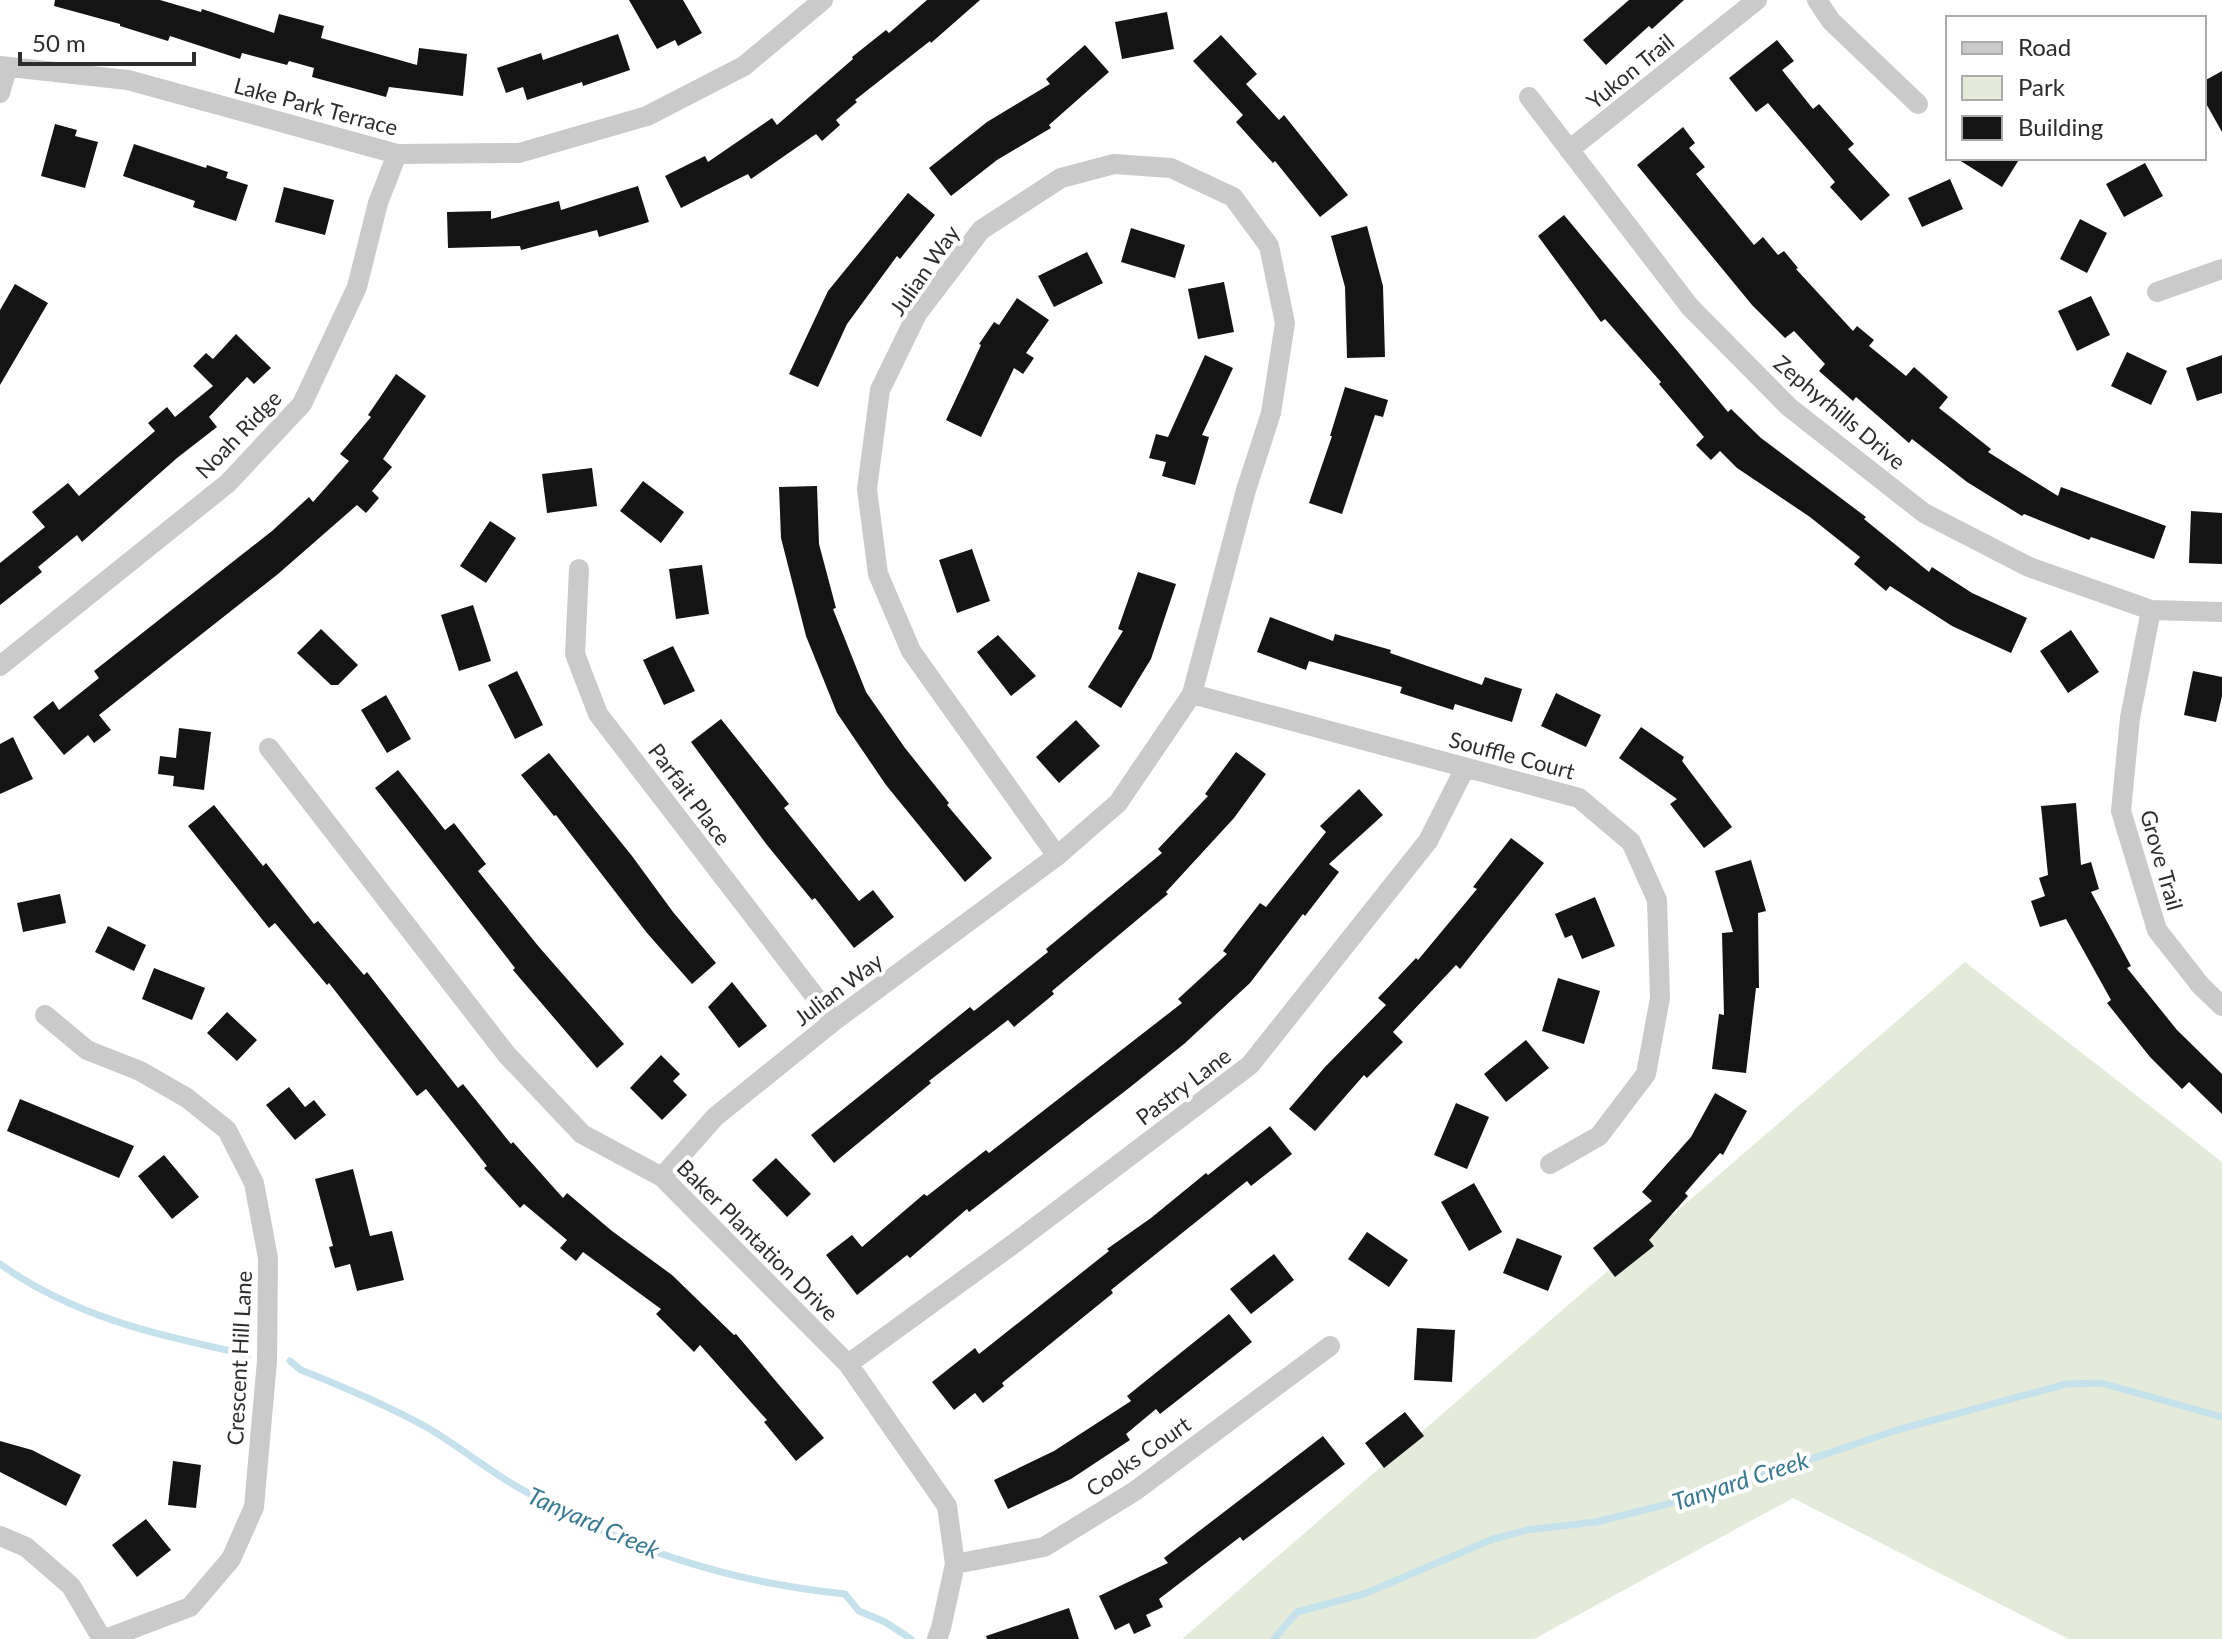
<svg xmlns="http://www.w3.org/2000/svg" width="2222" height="1639" viewBox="0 0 2222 1639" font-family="Lato,sans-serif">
  <rect width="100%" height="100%" fill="#fff"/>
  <path fill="#e5ebda" d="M1965,962l257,200v477h-154l-275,-141 -259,141h-352z"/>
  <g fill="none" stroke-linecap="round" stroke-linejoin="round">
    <path stroke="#c5e1ec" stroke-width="7" d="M0,1264c76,54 159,71 248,91
      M290,1361l11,9c43,17 86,35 127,58 29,17 56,39 86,57 104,61 211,97 331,109l14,17 26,11 26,17
      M1274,1639l23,-27 67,-18 129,-55 34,-9 69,-8 68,-17 100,-30 133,-45 169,-46 35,-1 121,34"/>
  </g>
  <path fill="#141414" d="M55,0h105l41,12 1,-3 72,24 5,-19 45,12 -3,12 96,27 2,-17 48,6 -4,42 -74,-9 -3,10 -74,-20 2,-9 -25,-7 -2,4 -45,-12 -2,6 -70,-23 -2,5 -48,-15v-2l-66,-18z
    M629,0h54l19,33 -24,13 -3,-6 -18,9z
    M927,0h53l-49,43 -1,-2 -75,59 2,2 -21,18 4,5 -18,16 -6,-7 -65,45 -3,-5 -67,34 -16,-32 40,-20 3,6 64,-44 5,7 76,-66 -1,-2 34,-27 3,3z
    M1629,0h55l-32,29 -3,-3 -43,39 -23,-25z
    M1167,12l7,37 -52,10 -7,-37z
    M618,34l12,36 -47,16 -1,-4 -55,18 -4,-13 -17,6 -9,-25 44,-15 2,7z
    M1221,35l36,39 -11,10 33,36 5,-5 64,80 -28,22 -45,-56 -2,2 -37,-41 7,-7 -50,-54z
    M1777,40l17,21 -12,9 31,39 6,-5 35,40 -6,5 42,46 -29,26 -31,-34 5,-5 -67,-79 -12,9 -27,-34z
    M1085,45l24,27 -60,53 2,3 -54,32 -46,36 -22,-28 58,-46 63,-38 -4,-5z
    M2222,71v61l-18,-32v-19z
    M55,124l22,6 -2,6 23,6 -13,46 -44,-12z
    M1683,127l12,16 -6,5 16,19 -9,7 58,71 9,-8 15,18 6,-4 14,17 -2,1 57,62 4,-5 17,14 -5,6 37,30 8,-9 34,30 -9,11 52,41 -3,3 70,44 3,-9 105,39 -12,33 -63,-22 -2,3 -65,-26 -2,2 -55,-34 -55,-43 -3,4 -53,-46 -3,4 -34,-30 6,-7 -31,-33 -9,7 -33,-33 -115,-140z
    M134,144l72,24 1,-3 21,7 -2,6 22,7 -12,36 -43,-14 2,-6 -72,-25z
    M1956,158h64l-18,29z
    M2145,163l18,33 -39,21 -18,-33z
    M1950,179l13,30 -41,18 -14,-29z
    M638,186l11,36 -50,15 -2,-7 -76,20 -1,-4 -72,2 -1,-36 44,-1v8l68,-18 2,9z
    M284,187l50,13 -9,35 -50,-13z
    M908,193l27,22 -35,44 -3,-3 -50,68 -29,63 -29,-13 39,-83z
    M1564,215l164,197 3,-3 30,29 105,79 -2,2 65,53 3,-5 40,26 55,25 -16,35 -59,-27 -62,-40 -4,5 -32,-27 6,-7 -50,-40 -73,-49 -17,-17 -9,9 -15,-15 8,-8 -45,-53 2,-2 -56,-63 -4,3 -63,-86z
    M2080,219l27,14 -20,40 -27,-14z
    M1367,226l16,60 2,71 -38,1 -2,-71 -14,-51z
    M1131,228l54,17 -10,33 -54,-16z
    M1087,252l16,31 -49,24 -16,-31z
    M1224,282l10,50 -36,7 -10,-50z
    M15,284l33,19 -48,82v-75z
    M2091,296l19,39 -33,16 -19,-40z
    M1017,298l32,22 -23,33 8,5 -11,16 -9,-6 -33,69 -35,-17 35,-75 -2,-1 15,-22 5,3z
    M236,334l35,34 -17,16 -7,-7 -38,40 8,10 -40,31 -95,84 -5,-7 -39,32 4,5 -42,33v-42l45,-36 -13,-15 36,-29 11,13 76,-65 -7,-8 19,-16 8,10 38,-31 -20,-20 13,-13 7,6z
    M2127,352l40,19 -16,34 -40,-19z
    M1205,355l28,13 -31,67 7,2 -14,48 -33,-9 4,-14 -17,-4 7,-24 12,3z
    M2222,355v38l-25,8 -11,-33z
    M396,374l30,22 -43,63 9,8 -20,24 7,7 -13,15 -9,-8 -79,69 -179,141 12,15 -17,13 -6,-8 -24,20 -31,-38 20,-16 6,9 40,-32 -5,-7 178,-140 37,-34 4,5 36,-41 -9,-7 31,-37 -3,-2z
    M1345,387l43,13 -5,17 -8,-2 -33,99 -33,-11 23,-67h-2z
    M592,468l5,38 -50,7 -5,-39z
    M643,481l41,31 -23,31 -41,-32z
    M817,486l2,58 17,64 -3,1 33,83 39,56 44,55 -2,2 45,53 -27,24 -79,-97 -49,-72 -31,-77 -25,-98 -2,-51z
    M2191,511l31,2v51l-33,-1z
    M490,521l26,17 -30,45 -26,-17z
    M972,549l18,52 -33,12 -18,-53z
    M702,565l7,49 -33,5 -7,-50z
    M1138,572l38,12 -25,75 -30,49 -33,-21 35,-56 -5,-2z
    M473,605l18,56 -32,10 -18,-56z
    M1270,617l63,24 2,-7 56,16 -1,3 92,32 3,-8 37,12 -10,33 -57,-18 -2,6 -53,-17 2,-6 -93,-26 -3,9 -49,-18z
    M321,629l37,36 -20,20h-7l-34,-32z
    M2071,630l28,42 -31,21 -28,-42z
    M998,635l38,41 -25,20 -34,-44z
    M673,646l22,45 -31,14 -21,-45z
    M517,671l26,54 -28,14 -27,-54z
    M2193,671l29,6v19l-6,26 -32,-7z
    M1556,693l45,22 -15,32 -45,-21z
    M386,695l25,44 -24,14 -26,-43z
    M721,719l68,85 -5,4 75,93 14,-11 21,27 -40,31 -39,-50 -3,2 -45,-55 -76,-103z
    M1076,720l24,26 -41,37 -23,-26z
    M1641,727l43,30 -2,4 50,66 -28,21 -34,-44 7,-5 -58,-41z
    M179,728l32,4 -7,58 -31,-4 1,-10 -16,-2 2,-18 16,2z
    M13,737l20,42 -33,15v-50z
    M1236,752l30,22 -32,44 -68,74 2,2 -116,97 2,3 -40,33 -6,-7 -79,61 2,2 -97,80 -23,-28 159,-128 4,4 74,-59 -2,-3 116,-96 -4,-4 50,-53 -3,-2z
    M549,753l83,103 41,56 43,51 -24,21 -45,-51 -91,-118 -2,1 -33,-41z
    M398,770l47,60 9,-7 32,41 -8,7 61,76 85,97 -27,24 -84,-98 2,-2 -140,-180z
    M1359,789l24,26 -54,49 10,8 -34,44 -2,-2 -53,69 -66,61 -55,44 -160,124 -2,-3 -57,49 -3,-3 -50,40 -31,-40 26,-20 10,12 62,-53 3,2 59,-46 3,3 193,-150 -4,-4 49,-45 -4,-3 37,-48 6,4 60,-75 -6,-6z
    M2076,803l5,62 10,-3 8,27 -8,3 40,74 -4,2 50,62 45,44v40l-33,-32 -7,7 -32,-32 -43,-54 4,-3 -45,-81 -26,8 -9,-26 14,-5 -6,-18 9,-3 -7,-69z
    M214,805l49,61 3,-3 48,61 4,-3 46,54 3,-3 91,116 5,-4 48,60 2,-2 50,56 4,-5 45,38 60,44 62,60 2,-1 88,104 -28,23 -32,-39 3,-2 -67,-75 -6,7 -38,-38 5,-5 -78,-57 -7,9 -16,-13 7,-8 -43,-36 -4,4 -36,-40 3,-2 -61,-77 -9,7 -88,-113 -2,2 -52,-62 -6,5 -81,-102z
    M1511,838l33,25 -84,106 -4,-4 -63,67 10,10 -36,36 -3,-3 -49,56 -26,-22 36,-42 61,-62 -8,-7 38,-40 2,2 59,-71 -4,-2z
    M1751,860l15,51 -8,2 1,75h-3l-10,85 -34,-4 7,-55 5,1 -2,-82 11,-1 -18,-61z
    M60,894l6,29 -43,9 -6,-29z
    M1595,897l20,49 -33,13 -10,-24 -7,3 -10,-24z
    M108,926l38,19 -12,26 -39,-19z
    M154,968l51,20 -13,32 -50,-21z
    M1558,978l42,13 -16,53 -42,-13z
    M732,982l35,44 -28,22 -31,-41z
    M227,1012l30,28 -20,21 -30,-28z
    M1526,1040l23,28 -43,34 -22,-28z
    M661,1055l19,19 -7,7 14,14 -25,25 -32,-32z
    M289,1087l16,20 9,-7 12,15 -31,25 -29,-35z
    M1715,1093l32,18 -24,44 -3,-2 -35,40 3,3 -39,44 5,6 -39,31 -22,-29 59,-47 -10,-9 49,-55z
    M20,1099l114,47 -15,32 -112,-47z
    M1456,1103l33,14 -22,52 -33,-14z
    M1270,1126l22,28 -41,32 -4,-5 -136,109 2,3 -111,90 2,3 -21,17 -8,-10 -21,17 -22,-28 43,-34 4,6 130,-103 -2,-2 44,-31 55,-45 2,2z
    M164,1155l35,42 -27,22 -34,-43z
    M776,1158l35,36 -24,23 -35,-37z
    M353,1169l17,67 22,-5 12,49 -47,11 -7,-27 -15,4 -6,-21 4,-1 -18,-67z
    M1474,1183l28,49 -33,19 -28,-49z
    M1367,1232l41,28 -19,27 -41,-28z
    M1517,1238l45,18 -14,35 -45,-18z
    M1274,1254l20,26 -43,34 -21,-25z
    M1229,1314l23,28 -92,72 -4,-5 -30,25 4,6 -59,39 -63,30 -14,-29 60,-29 77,-50 -4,-5z
    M1417,1328l38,2 -3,52 -38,-2z
    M1405,1412l19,24 -40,32 -19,-25z
    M1323,1436l22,28 -102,77 -3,-4 -81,62 4,8 -17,8 5,11 -17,8 -5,-11 -14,7 -16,-34 69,-33 -4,-5z
    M0,1441l32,9 49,25 -15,31 -66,-34z
    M173,1461l28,4 -5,43 -28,-3z
    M146,1519l25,31 -34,27 -25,-32z
    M1069,1608l10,31h-92l-1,-3z"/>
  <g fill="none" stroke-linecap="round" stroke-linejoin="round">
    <path stroke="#cacaca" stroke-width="20" d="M1817,0l14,21 87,83
      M0,66l128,14 269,74 122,-1 128,-37 97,-50 79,-66
      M0,93l7,-24
      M1529,97l161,210 99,100 135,106 105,54 122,43 71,2
      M1569,150l188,-150
      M2157,292l65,-23
      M579,569l-4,85 23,60 236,307
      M2151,610l-21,108 -9,93 36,119 44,56 21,20
      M0,666l228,-183 74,-79 55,-117 21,-84 19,-49
      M1192,694l387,104 52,44 26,58 3,98 -14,76 -47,62 -49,28
      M269,748l238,307 75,79 80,43 186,187 99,142 8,58 -14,64 -4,11
      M45,1015l42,35 53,21 47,27 40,32 27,53 14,75 -1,103 -13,146 -23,52 -41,48 -85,32
      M662,1177l53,-60 119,-96 223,-165 61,-53 74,-109 54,-204 25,-77 14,-90 -16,-77 -36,-49 -62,-29 -57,-4 -53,14 -80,52 -64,84 -37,76 -13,99 11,85 33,77 146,205
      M848,1364l168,-122 234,-177 178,-224 37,-73
      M0,1536l26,11 45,39 31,53
      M955,1564l89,-17 91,-56 195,-145"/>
  </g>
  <g text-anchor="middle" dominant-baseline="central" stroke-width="8" stroke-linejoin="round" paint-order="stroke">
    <g font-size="22" fill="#2d2d2d" stroke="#fff">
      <text transform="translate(1630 71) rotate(-39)">Yukon Trail</text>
      <text transform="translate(316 106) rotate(15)">Lake Park Terrace</text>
      <text transform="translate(924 270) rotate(-55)">Julian Way</text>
      <text transform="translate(1840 412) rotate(40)">Zephyrhills Drive</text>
      <text transform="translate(238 434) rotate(-46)">Noah Ridge</text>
      <text transform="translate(1512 755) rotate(15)">Souffle Court</text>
      <text transform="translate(690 794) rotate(53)">Parfait Place</text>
      <text transform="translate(2162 860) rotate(74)">Grove Trail</text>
      <text transform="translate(838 989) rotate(-37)">Julian Way</text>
      <text transform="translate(1183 1086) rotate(-37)">Pastry Lane</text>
      <text transform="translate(758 1240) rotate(45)">Baker Plantation Drive</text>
      <text transform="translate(239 1358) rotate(-87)">Crescent Hill Lane</text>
      <text transform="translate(1138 1456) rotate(-35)">Cooks Court</text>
    </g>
    <g font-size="24" font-style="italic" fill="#387992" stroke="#fff">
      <text transform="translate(1740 1480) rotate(-18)">Tanyard Creek</text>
      <text transform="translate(594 1522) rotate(24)">Tanyard Creek</text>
    </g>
  </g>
  <rect x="1946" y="16" width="260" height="144" fill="#ffffff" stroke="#ababab" stroke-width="2"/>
  <rect x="1962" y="42" width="40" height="12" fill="#cacaca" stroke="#ababab" stroke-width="2"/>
  <text x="2018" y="56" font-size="24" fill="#2d2d2d">Road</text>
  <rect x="1962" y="76" width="40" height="24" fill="#e5ebda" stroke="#ababab" stroke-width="2"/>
  <text x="2018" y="96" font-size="24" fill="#2d2d2d">Park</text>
  <rect x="1962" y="116" width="40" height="24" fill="#141414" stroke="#ababab" stroke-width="2"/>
  <text x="2018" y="136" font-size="24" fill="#2d2d2d">Building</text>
  <path d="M20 52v12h174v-12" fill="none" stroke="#2d2d2d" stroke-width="4"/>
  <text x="32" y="52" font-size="24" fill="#2d2d2d" stroke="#ffffff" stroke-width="6" paint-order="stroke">50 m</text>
</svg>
